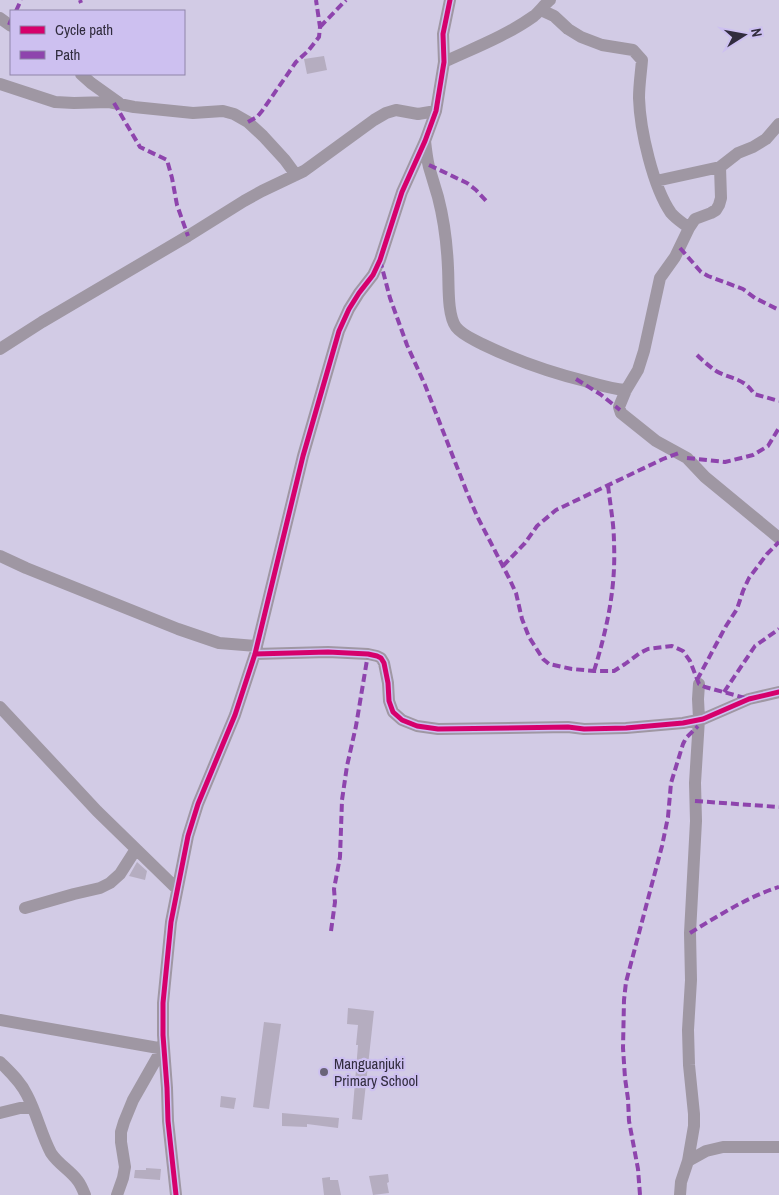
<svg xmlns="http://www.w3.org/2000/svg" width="779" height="1195" viewBox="0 0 779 1195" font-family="'Archivo Narrow',sans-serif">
  <rect width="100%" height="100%" fill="#d2cbe5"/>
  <path fill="#b5adc0" d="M324,56l3,14 -20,4 -3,-15z
    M137,862l10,9 -2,9 -16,-4z
    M348,1008l26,3 -12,109 -10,-1 6,-74h-2l2,-20 -11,-1z
    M264,1022l17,2 -12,85 -16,-2z
    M221,1096l15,2 -2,11 -14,-2z
    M282,1113l57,5 -1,10 -31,-4v3l-25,-1z
    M146,1168l15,1 -1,11 -26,-2 1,-8h11z
    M388,1174l1,8 -2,1 2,10 -16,2 -4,-19z
    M330,1177v3h8l3,15h-17l-2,-17z"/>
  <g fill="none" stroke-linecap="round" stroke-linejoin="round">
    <path stroke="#9f97a3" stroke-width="12" d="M541,10l13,6 14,13 13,8 21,8 31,5 9,10c-1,13 -3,25 -3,38 1,32 14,89 32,115 5,6 12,10 18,15
      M0,18l11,8
      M444,62c30,-14 62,-26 90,-46 6,-5 10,-11 16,-16
      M81,74l10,9 28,20
      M0,84l55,18 19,1 35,-1 25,5 59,6 30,-2 11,3 14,8 15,14 22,24 11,15
      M425,141c1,9 2,18 4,26 3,10 6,20 9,30 6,23 9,47 10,71 1,16 -1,47 8,59 6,8 17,12 26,17 33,16 67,28 103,37 14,4 27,8 41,9
      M720,167l1,31 -2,7 -3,5 -5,3 -16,6 -6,9 -14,29 -15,21 -16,73 -6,19 -12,20 -7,17 2,6 35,28 31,17 18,19 74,61
      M656,181l64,-14 18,-14 15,-6 13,-8 13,-15
      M0,349l42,-27 146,-86 56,-35 18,-10 42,-20 70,-51 12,-7 10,-3 22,4 18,-3
      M0,556l26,12 152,61 41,14 38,3
      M255,654l73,-2 40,2 9,2 4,2 3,5 4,20 1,18 4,11 9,8 15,6 21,3 130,-2 16,2 42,-1 57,-5 20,-4 46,-20 30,-7
      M0,707l97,104 80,78
      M25,908l49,-14 26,-6 10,-5 10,-9 16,-25
      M0,1020l164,29
      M0,1062c10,10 21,20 27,33 10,19 14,39 24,58 8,12 19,17 27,28 3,4 5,9 7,14
      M0,1113l20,-5h13
      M688,1161l18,-10 17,-4h56
      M117,1195l6,-17 2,-11 -4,-25v-10l3,-10 9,-22 29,-51
      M176,1195l-8,-74 -1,-33 -4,-53v-32l8,-81 17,-86 10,-32 37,-89 20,-61 48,-198 36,-125 10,-22 10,-16 14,-18 7,-15 22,-68 23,-51 11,-30 8,-49 -1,-28 7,-34
      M680,1195l1,-13 7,-21 6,-35v-12l-5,-49 -1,-35 3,-50 -1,-47 6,-112 -1,-38 4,-64 -1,-20 1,-15"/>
    <path stroke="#8e44ad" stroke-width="4" stroke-dasharray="8 4" stroke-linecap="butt" d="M80,0l1,3
      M16,11l5,-11
      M9,25l2,-5
      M320,27l26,-27
      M114,103l26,44 27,13 5,18 5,27 11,31
      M248,122l9,-5 5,-6 34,-49 12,-11 11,-14 1,-10 -4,-27
      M429,165l38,18 9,7 12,13
      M680,248l21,24 7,4 35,13 12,9 24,12
      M380,260l10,38 17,47 18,40 41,105 11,26 32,62 7,15 6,26 7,18 14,22 6,5 23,5 22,2h20l11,-7 15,-11 8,-4 24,-3 11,5 7,10 9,23 6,3 44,12
      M697,355c6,6 12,11 19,16 14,8 29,7 38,23l25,7
      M576,379l24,15 20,16
      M687,458l38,4 28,-7 15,-9 11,-18
      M503,566l22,-23 12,-17 19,-16 107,-51 16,-6
      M594,671c13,-42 22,-83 20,-128 0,-19 -4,-39 -6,-58
      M697,680l29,-54 11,-17 6,-18 6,-13 18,-24 12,-12
      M724,692l31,-46 24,-17
      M695,801l84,6
      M331,931l4,-29 -1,-13 6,-32 2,-57 5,-34 9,-40 12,-72
      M690,933c28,-17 57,-36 89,-46
      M640,1195l-2,-26 -9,-48 -1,-22 -3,-21 -2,-30 1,-48 2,-18 36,-136 6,-29 3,-34 12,-39 3,-6 12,-12"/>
    <defs>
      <path id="cycleway" d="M255,654l73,-2 40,2 9,2 4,2 3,5 4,20 1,18 4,11 9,8 15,6 21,3 130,-2 16,2 42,-1 57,-5 20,-4 46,-20 30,-7
        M176,1195l-8,-74 -1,-33 -4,-53v-32l8,-81 17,-86 10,-32 37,-89 20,-61 48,-198 36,-125 10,-22 10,-16 14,-18 7,-15 22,-68 23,-51 11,-30 8,-49 -1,-28 7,-34"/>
    </defs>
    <use href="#cycleway" stroke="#cdc0f0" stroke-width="8"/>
    <use href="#cycleway" stroke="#d6006c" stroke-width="5"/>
  </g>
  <circle fill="#696478" stroke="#cdc0f0" stroke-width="2" cx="324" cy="1072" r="5"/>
  <g text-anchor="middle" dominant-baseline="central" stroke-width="4.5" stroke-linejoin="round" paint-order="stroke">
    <g font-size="15" fill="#312c3e" stroke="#cdc0f0" text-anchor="start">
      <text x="334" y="1063">Manguanjuki<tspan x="334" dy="17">Primary School</tspan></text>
    </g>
  </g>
  <rect x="10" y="10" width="175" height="65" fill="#cdc0f0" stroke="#8f85a9"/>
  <rect x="20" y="26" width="25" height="8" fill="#d6006c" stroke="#8f85a9"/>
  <text x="55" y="35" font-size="15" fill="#312c3e">Cycle path</text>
  <rect x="20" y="51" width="25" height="8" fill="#8e44ad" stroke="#8f85a9"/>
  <text x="55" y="60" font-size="15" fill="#312c3e">Path</text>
  <g transform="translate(744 35) rotate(79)" stroke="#cdc0f0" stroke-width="4" paint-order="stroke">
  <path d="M0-4L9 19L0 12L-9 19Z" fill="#312c3e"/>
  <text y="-8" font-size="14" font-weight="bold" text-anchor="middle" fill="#312c3e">N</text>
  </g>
</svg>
